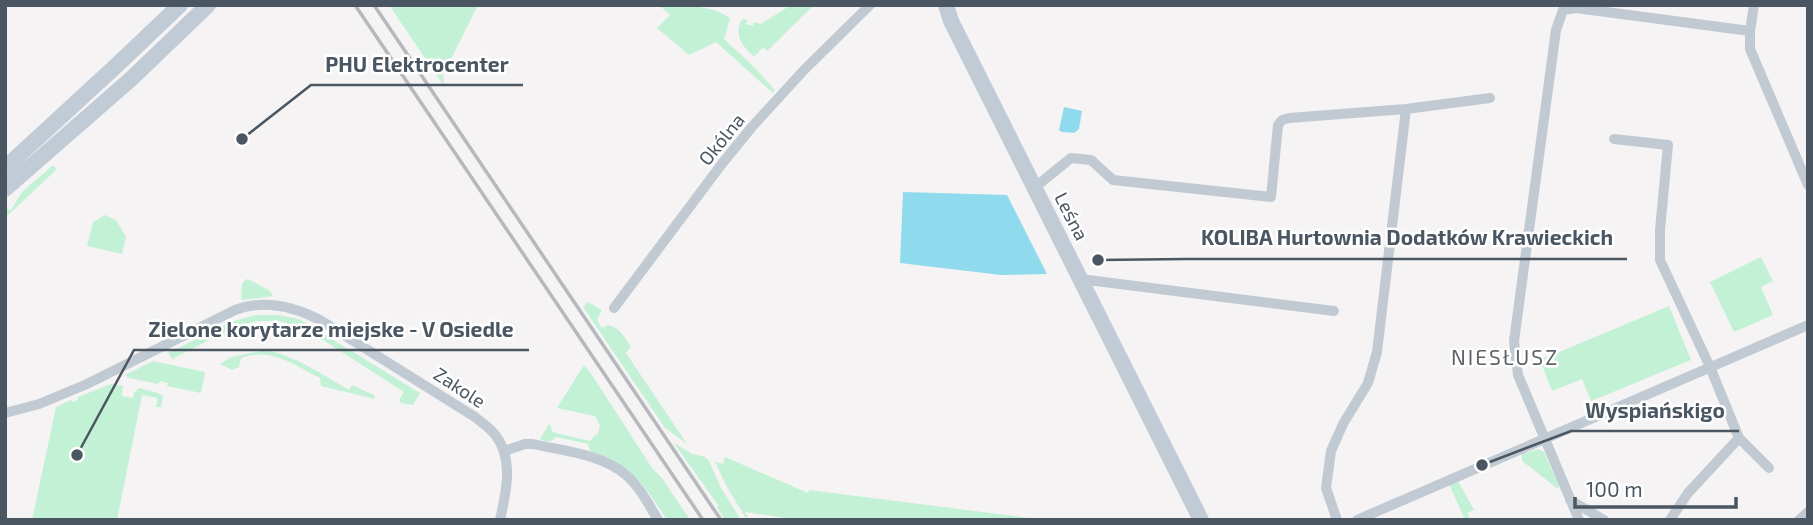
<svg xmlns="http://www.w3.org/2000/svg" width="1813" height="525" viewBox="0 0 1813 525" font-family="'Exo 2',sans-serif">
  <rect width="100%" height="100%" fill="#f5f3f3"/>
  <path fill="#c3f1d5" d="M389,5h89l-35,70 1,11z
    M659,5c18,0 59,0 71,14l-6,20 28,26 23,25 -2,3 -57,-51 -27,13 -32,-27 13,-13z
    M791,5h23l-47,46 -4,-4 -9,10c-11,-11 -20,-20 -13,-36l3,-2 3,1 -1,4 7,2 1,-4 7,2z
    M53,165l4,4 -52,49 2,-9 4,1 11,-18z
    M105,215l11,5 10,17 -4,17 -35,-8 6,-24z
    M1761,257l12,24 -12,6 12,28 -39,17 -24,-50z
    M248,279l22,12 3,5 -32,4 1,-16 3,-4z
    M588,302l14,8 -5,10 5,8 7,-3c12,4 15,11 22,22l-5,6 61,91 -22,-16 -82,-121z
    M1669,306l22,54 -100,41 -9,-22 -30,12 -12,-31z
    M256,315h22l21,4 121,74 -7,12 -12,-2 -2,-3 5,-8 -84,-54 -23,-12 -19,-5h-22l-23,7 -61,31 -4,-6 63,-31z
    M266,350c30,6 57,25 83,40l3,-5 22,10 1,4 -54,-13 -1,-8c-26,-13 -49,-31 -79,-20l-2,9 -7,3 -12,-6 11,-7z
    M153,361l52,11 -4,21 -34,-7 1,-3 -8,-2 -2,3 -29,-6 -4,-3z
    M584,365l8,10 60,93 10,10 28,42h-23c-25,-38 -33,-53 -77,-69l-2,-7 -32,-7c-5,6 -10,5 -16,2l9,-15 2,2 1,6 38,9 4,-5 4,-2 2,-8 -5,-10 -38,-8z
    M111,384l12,2 -1,10 11,2 1,-5 5,-5 19,5 5,3 -2,11h-5l2,-9 -16,-3 -25,125h-85l24,-113 15,-7 1,2 6,-2v-3z
    M673,442l19,12 13,3 4,4 12,27 20,32h-16l-8,-13 1,-2z
    M1538,449l6,3 15,34 -1,3 -36,-28v-7z
    M725,457l83,36 1,-3 237,30h-247l-54,-8 4,8h-2l-20,-33 -12,-25 8,2z
    M1458,481l16,29 -7,3 4,7h-6l-16,-36z"/>
  <path fill="#90daee" d="M1064,107l18,4 -3,18 -5,4 -12,-1 -3,-2z
    M903,192l104,3 40,79 -46,1 -101,-12z"/>
  <g fill="none" stroke-linecap="round" stroke-linejoin="round">
    <path stroke="#c1cad2" stroke-width="10" d="M1754,5l-4,26v18l58,136
      M1614,139l54,6 -8,85v30l50,107 29,71 -51,55 -18,27
      M1034,188l37,-30 20,2 22,20 158,17 7,-72 4,-5 7,-2 117,-9 84,-11
      M1080,279l254,32
      M614,308l107,-143 30,-37 53,-58 66,-65
      M5,413l34,-9 48,-20 148,-74c29,-11 58,-4 85,10l155,97c7,6 16,11 21,19 18,24 10,57 4,84
      M1739,438l30,30
      M504,451l21,-7h8c30,7 69,10 93,31 14,12 23,30 32,45
      M1570,500l34,20
      M1337,520l-11,-32 5,-37 12,-27 25,-41 9,-31 29,-243
      M1357,520l451,-195
      M1579,520l-61,-145 -4,-34 42,-311 7,-20 13,-2 174,23
      M1799,520l9,-8"/>
    <path stroke="#c1cbd6" stroke-width="16" d="M946,5l5,16 250,499
      M5,168l112,-103 63,-60
      M5,189l126,-110 77,-74"/>
    <path stroke="#b5b8bd" stroke-width="3.5" d="M355,5l348,515
      M374,5l347,515"/>
  </g>
  <g text-anchor="middle" dominant-baseline="central" stroke-width="5" stroke-linejoin="round" paint-order="stroke">
    <g font-size="19" fill="#4a5661" stroke="#fff">
      <text transform="translate(721 139) rotate(-51)">Okólna</text>
      <text transform="translate(1072 216) rotate(63)">Leśna</text>
      <text transform="translate(460 387) rotate(33)">Zakole</text>
    </g>
    <g font-size="21" letter-spacing="2" fill="#5f6368" stroke="#fff">
      <text x="1505" y="356">NIESŁUSZ</text>
    </g>
  </g>
  <path fill="none" stroke="#4a5661" stroke-width="2.5" d="M242 139L311 85H523M1098 260L1186 259H1627M77 455L134 350H529M1482 465L1571 431H1739"/>
  <g fill="#4a5661" stroke="#fff" stroke-width="2.5">
    <circle cx="242" cy="139" r="7"/>
    <circle cx="1098" cy="260" r="7"/>
    <circle cx="77" cy="455" r="7"/>
    <circle cx="1482" cy="465" r="7"/>
  </g>
  <g font-size="21" text-anchor="middle" font-weight="bold" fill="#4a5661" stroke="#fff" stroke-width="5" stroke-linejoin="round" paint-order="stroke">
    <text x="417" y="72">PHU Elektrocenter</text>
    <text x="1407" y="245">KOLIBA Hurtownia Dodatków Krawieckich</text>
    <text x="331" y="337">Zielone korytarze miejske - V Osiedle</text>
    <text x="1655" y="418">Wyspiańskigo</text>
  </g>
  <rect width="1813" height="525" fill="none" stroke="#4a5661" stroke-width="14"/>
  <path d="M1575 497v10h161v-10" fill="none" stroke="#4a5661" stroke-width="3.5"/>
  <text x="1586" y="497" font-size="21" fill="#4a5661" stroke="#ffffff" stroke-width="5" paint-order="stroke">100 m</text>
</svg>
